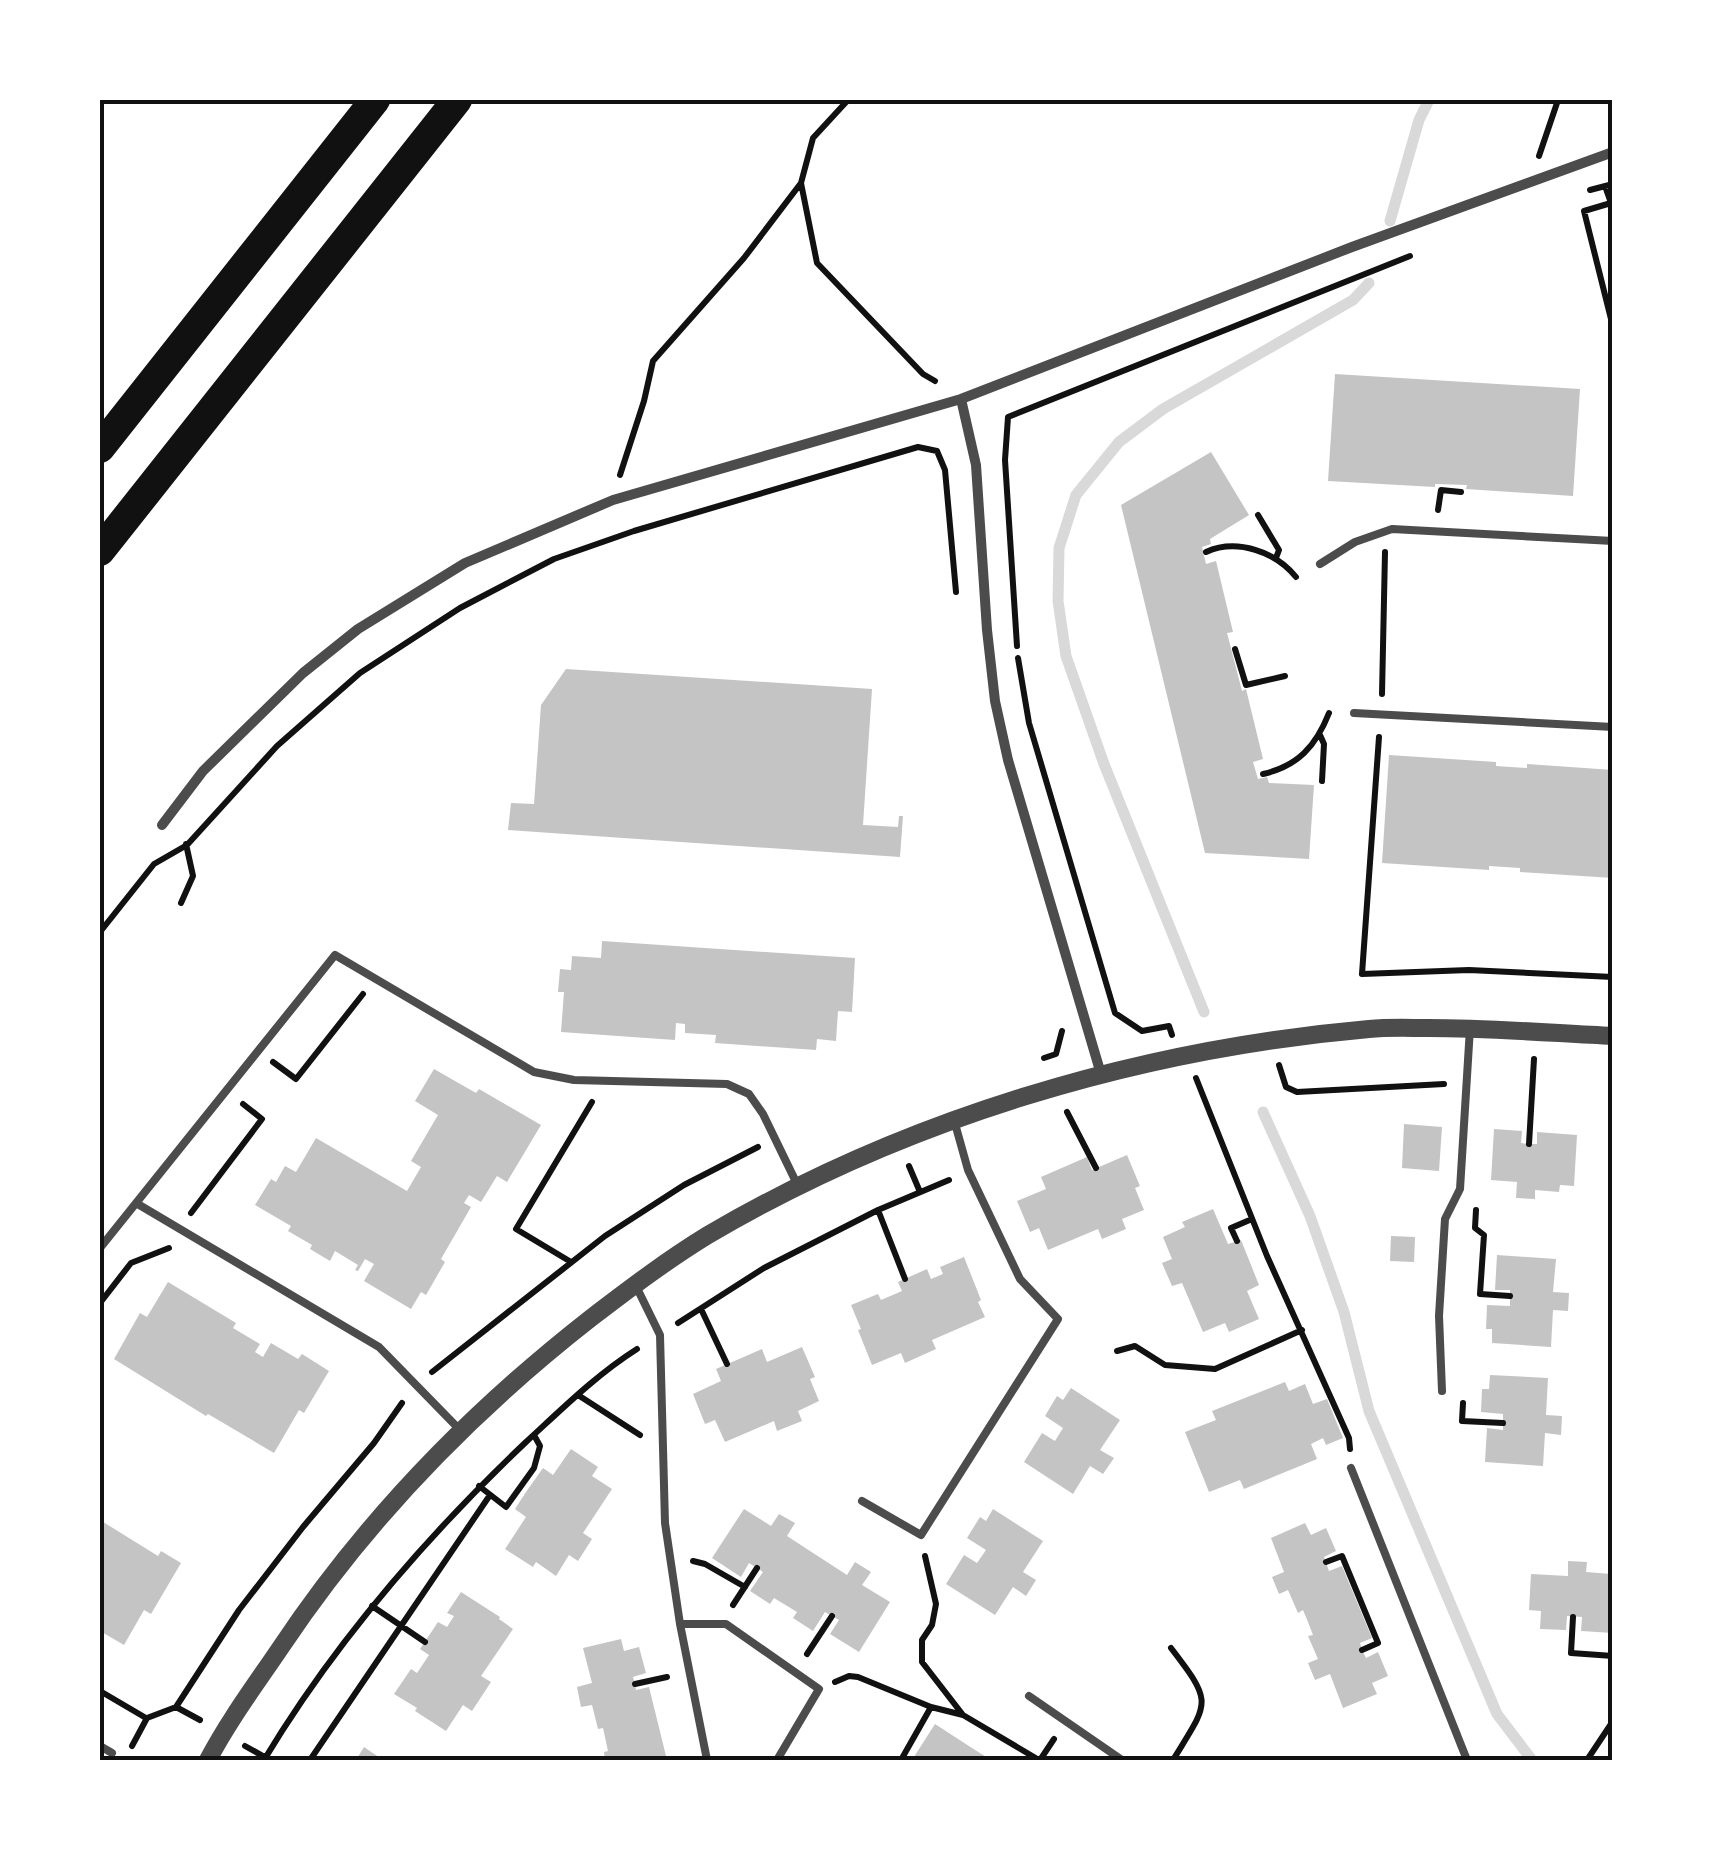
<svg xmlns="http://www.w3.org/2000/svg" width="1713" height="1860" viewBox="0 0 1713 1860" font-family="Roboto,sans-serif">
  <rect width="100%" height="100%" fill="#fff"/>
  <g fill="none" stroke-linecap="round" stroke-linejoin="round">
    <path stroke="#d9d9d9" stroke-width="11" d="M1390,221l29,-101 10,-20
      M1204,1012l-100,-248 -38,-108 -8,-55 1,-53 17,-53 43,-53 44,-33 190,-109 16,-17
      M1263,1112l47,104 34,96 25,99 128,303 35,46"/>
  </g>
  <path fill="#c4c4c4" d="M1335,374l245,15 -7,107 -107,-7 1,-4 -32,-1v3l-107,-6z
    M1211,452l38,63 -39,24 1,5 -9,3 4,17 10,-3 17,71 -6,1 15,58 4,-2 17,70 -10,3 5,17 9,-2 2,6 45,2 -5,74 -104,-6 -84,-348z
    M566,669l306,20 -9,136 35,2 1,-11h4l-3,41 -392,-27 3,-27 23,1 7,-99z
    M1389,755l107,7v4l31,2v-4l86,6v108l-93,-6v-4l-31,-2v4l-107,-7z
    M602,941l253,17 -3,54 -14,-1 -2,30 -19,-2 -1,11 -101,-7 1,-8 -31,-2v-9l-9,-1 -1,17 -114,-8 3,-40h-6l2,-23 11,1 1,-14 29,2z
    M434,1069l42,24 3,-4 62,36 -34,57 -10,-6 -16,26 -12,-7 -5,8 7,4 -30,52 4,3 -19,33 -5,-3 -10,17 -47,-28 10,-17 -9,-5 -7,12 -3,-1 3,-5 -23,-14 -5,10 -20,-12 2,-4 -24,-14 3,-5 -36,-21 16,-26 5,3 9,-16 11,6 20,-34 91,53 14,-24 -10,-6 27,-46 -23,-14z
    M1404,1124l38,3 -3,44 -37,-3z
    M1494,1129l28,2 -1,12 8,1h8v-12l40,3 -3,51 -14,-1 -1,7 -24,-2v9l-19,-1 1,-16 -26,-2z
    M1127,1155l13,31 -5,2 9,22 -22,9 4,10 -24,10 -4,-10 -50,21 -9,-22 -9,4 -13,-31 29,-12 -5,-12 46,-20 5,13z
    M1213,1209l15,35 13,-4 18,45 -12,6 12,28 -30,13 -4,-9 -22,9 -21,-49 -10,3 -10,-23 10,-4 -9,-22 22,-10 -3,-5z
    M1391,1236l24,1 -1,25 -24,-1z
    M1497,1255l59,4 -3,33 16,1 -1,18 -15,-1 -2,37 -59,-4v-14h-6l1,-24 23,1v-16h-15z
    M964,1257l17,43 -3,2 7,15 -53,23 4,9 -31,14 -4,-10 -29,12 -14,-35 3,-1 -10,-24 27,-11 3,6 21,-9 -4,-9 29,-13 4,10 12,-5 -3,-7z
    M168,1282l68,41 -3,5 27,16 -5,8 8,5 8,-14 27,16 4,-5 27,17 -25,42 -5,-3 -25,43 -66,-39 -2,2 -92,-57 26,-46 7,4z
    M802,1347l13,30 -5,2 9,22 -21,10 4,10 -25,10 -3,-10 -49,21 -10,-22 -10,4 -12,-30 28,-13 -5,-12 46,-20 5,13z
    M1490,1375l58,3 -2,37 16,1 -1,19 -16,-2 -2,33 -58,-4 2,-34 16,2v-16l-22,-2 1,-23h7z
    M1285,1382l4,9 16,-7 8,20 14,-5 16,39 -17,7 -3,-7 -12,6 6,15 -73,30 -4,-9 -31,12 -24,-60 31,-12 -4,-9z
    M1071,1388l49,32 -20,30 14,8 -11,16 -13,-8 -17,28 -49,-32 18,-29 13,8 8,-13 -18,-12 12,-20 6,4z
    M571,1449l27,18 -6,9 20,13 -29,44 9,6 -14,22 -9,-6 -13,21 -20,-14 -3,5 -28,-18 21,-32 -11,-8 11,-17 17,-24 10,7z
    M744,1509l27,17 8,-12 16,9 -8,13 60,39 8,-13 16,10 -9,13 28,17 -31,50 -29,-18 9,-14 -14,-8 -12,19 -20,-13 4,-6 -23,-14 -4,6 -20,-13 13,-19 -14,-9 -8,14 -29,-19z
    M993,1509l50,32 -20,31 13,8 -10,16 -13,-9 -18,28 -49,-31 18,-29 13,8 9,-13 -19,-12 13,-21 6,4z
    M100,1520l58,36 3,-5 20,12 -30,51 -7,-4 -20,35 -24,-14z
    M1305,1523l6,12 15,-7 10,23 -12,6 5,14 13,-5 30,72 -12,5 2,7 4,8 12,-6 10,24 -16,7 5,11 -34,14 -13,-34 -15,6 -7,-17 10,-4 -10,-23 5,-1 -5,-13 -5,-12 -5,3 -10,-23 -9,4 -7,-17 12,-5 -13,-34z
    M1568,1561l19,1 -1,10 25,2 -1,5h3v54l-32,-2 1,-14 -15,-1 -1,14 -26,-1 1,-18 -12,-1 2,-36 37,2z
    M461,1592l39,25 -1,2 14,10 -32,47 10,6 -19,29 -9,-6 -17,26 -31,-20 2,-3 -23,-14 17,-25 6,4 12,-18 -9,-6 18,-27 9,5 7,-11 -7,-3z
    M621,1639l3,12 15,-4 7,26 -13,4 2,7 1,6 13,-3 18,73h-62l-1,-8 4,-1 -5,-23 -5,1 -6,-24 -11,2 -4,-20 15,-4 -9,-35z
    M935,1724l37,24 19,12h-79z
    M364,1747l19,13h-27z"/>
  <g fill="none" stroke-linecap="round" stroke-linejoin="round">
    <path stroke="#111" stroke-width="6" d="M848,100l-35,38 -12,45 16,80 106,111 12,7
      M1539,156l19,-56
      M1605,186l6,17 -27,8 29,116
      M1590,190l23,-6
      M620,475l24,-74 9,-40 91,-103 57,-75
      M1438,510l3,-20 20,2
      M1258,515l21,35 -3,8
      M1206,552c31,-14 70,0 90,25
      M1017,646l-12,-186 3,-43 402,-161
      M1235,649l11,36 39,-9
      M1018,658l11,65 86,290 27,18 27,-5 3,9
      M1382,694l3,-142
      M1320,735l4,9 -2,37
      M1379,737l-17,237 107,-4 144,7
      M1263,774c35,-8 53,-28 66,-61
      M181,903l12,-27 -7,-32
      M100,932l54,-68 33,-19 90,-99 83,-73 100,-65 94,-49 80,-28 284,-84 19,4 8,19 11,122
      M1044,1058l12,-4 6,-23
      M273,1062l23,17 67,-85
      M1279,1065l7,22 11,5 147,-8
      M1196,1078l71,178 82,182 1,11
      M1067,1112l29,56
      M1529,1144l5,-85
      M909,1166l11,26
      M878,1210l27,69
      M1476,1210l-1,18 9,7 -4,59 30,2
      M191,1213l71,-94 -19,-15
      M1237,1241l-6,-13 21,-9
      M571,1262l-55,-33 76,-127
      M100,1303l31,-40 38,-15
      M701,1309l26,55
      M678,1323l86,-55 114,-58 71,-30
      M1117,1351l18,-5 30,19 50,4 87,-39
      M432,1372l173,-136 79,-51 74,-38
      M578,1395l62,40
      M1463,1403l-1,18 41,2
      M479,1486l27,21 28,-39 6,-22 -6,-11
      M925,1556l11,48 -4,21 -10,15v22l41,53
      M693,1561l12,3 40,23
      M1326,1562l16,-6 36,87 -16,7
      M733,1605l24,-37
      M372,1606l53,36
      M1573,1617l-2,36 42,3
      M1171,1648c43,56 38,53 2,112
      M807,1654l25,-38
      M835,1682l14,-6 9,1 73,30 32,8 76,45
      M635,1684l32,-7
      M100,1691l46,27
      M176,1707l24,13
      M132,1746l15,-28 29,-11 63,-97 64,-83 71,-84 28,-40
      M245,1746l25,14
      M264,1760c71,-118 163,-224 262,-318 36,-33 70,-67 111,-93
      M310,1760l180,-265
      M901,1760l30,-53
      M1040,1760l14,-21
      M1587,1760l26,-39"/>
    <path stroke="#4c4c4c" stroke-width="8" d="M1320,564l35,-22 37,-13 221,12
      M1354,713l259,14
      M136,1203l243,144 82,84
      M100,1248l235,-293 199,117 40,8 153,4 22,10 14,20 34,70
      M635,1284l25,51 5,188 15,101 27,136
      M1442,1391l-3,-75 6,-97 15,-30 10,-161
      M1351,1468l116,292
      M862,1501l59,34 137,-216 -38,-40 -52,-109 -14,-50
      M680,1624h46l93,65 -42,71
      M1029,1696l93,64
      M100,1746l12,7"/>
    <path stroke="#4c4c4c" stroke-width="10" d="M961,399l15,66 11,165 8,71 13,59 93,314
      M162,825l41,-54 100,-98 55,-44 107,-66 148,-63 348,-101 391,-152 261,-95"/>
    <path stroke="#4c4c4c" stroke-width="18" d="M208,1760c21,-40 48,-76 73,-113 84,-126 191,-236 310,-329 38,-29 76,-58 117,-83 199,-117 432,-186 661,-206 20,-2 40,-1 59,-1 62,0 123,5 185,8"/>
    <path stroke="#111" stroke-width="30" d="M100,448l275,-348
      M100,551l357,-451"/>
  </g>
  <rect width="1713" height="1860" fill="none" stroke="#ffffff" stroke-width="205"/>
  <rect x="102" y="102" width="1508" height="1656" fill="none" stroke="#111" stroke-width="4"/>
</svg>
